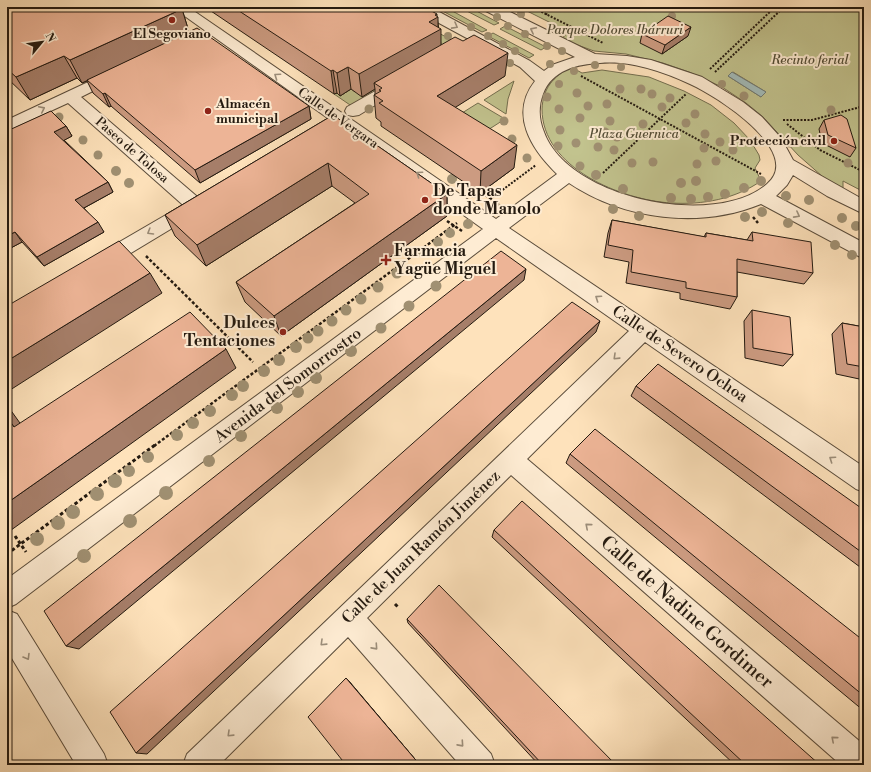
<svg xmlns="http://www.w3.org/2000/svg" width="871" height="772" viewBox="0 0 871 772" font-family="'Libre Bodoni',serif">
  <rect width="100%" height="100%" fill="#fee2bb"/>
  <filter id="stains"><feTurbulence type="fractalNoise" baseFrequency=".005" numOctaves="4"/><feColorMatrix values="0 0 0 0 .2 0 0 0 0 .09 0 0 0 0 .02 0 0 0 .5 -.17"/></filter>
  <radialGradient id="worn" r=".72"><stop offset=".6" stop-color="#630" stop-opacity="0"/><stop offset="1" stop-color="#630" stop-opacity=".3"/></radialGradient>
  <path fill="#c2c38e" stroke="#736e4f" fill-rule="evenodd" d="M393,7l67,38 -107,62 -19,-13 3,-1 3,3 11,-7 4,3z
    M435,7h10l42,23 -5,2z
    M459,7h10l30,16 -5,2z
    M519,7h345v185l-21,-11v9l-12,-6 -33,-29 -36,-39 -16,-13 -24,-16 -33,-15 -26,-9 -37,-9 -32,-3 -33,-12 8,-7zM733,72l33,20 -5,5 -33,-21z
    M505,26l41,21 -5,3 -41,-21z
    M493,33l41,22 -5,3 -41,-22z
    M571,67l11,6 20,-3 47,7 35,14 27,14 23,18 16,17 9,15 1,5 -5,8 6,13c-26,18 -58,24 -90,22 -49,-3 -129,-35 -129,-94 1,-21 11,-32 29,-42z
    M514,81l-6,18 -2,15 -22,-14z
    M478,103l27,16 -25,16 -26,-17z"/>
  <path fill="#a3bcba" stroke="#707b76" d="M732,72l34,20 -5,5 -33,-21z"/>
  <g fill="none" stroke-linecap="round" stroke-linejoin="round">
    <defs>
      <path id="minor" d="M172,7h16l308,212 61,-45c-26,-25 -48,-60 -22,-93l-15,-14 -105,-57 -2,-3h17l100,54 14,10 8,-6 23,-8 -91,-47 -2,-3h18l95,47 32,2 24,4 51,17 41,25 19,15 19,21 12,22 71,40v14l-37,-18 -34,-21 -6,10 -11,11 88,47v16l-103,-55c-61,25 -137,16 -192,-21l-60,45 355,239v25l-8,-3 -211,-147 -118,117 337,286v20h-23l-330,-290 -144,143 124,136 4,11h-35l-112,-128 -129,128h-36l4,-11 442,-423 -133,-93 -480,366 -9,4v-29l476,-350zM600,63c30,-3 64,9 90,21 25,11 115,68 77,100 -52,45 -199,15 -223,-52 -5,-12 -6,-25 -1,-38 9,-24 34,-30 57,-31z
        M116,69l5,2 3,3 -3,3 -40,20 120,103 3,5 -5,7 -93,56 -7,2 -7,-2 -3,-5 3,-5 91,-53 -115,-102 -61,28v-11z
        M399,79l6,2 2,3 -2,3 -46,28 -6,1 -6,-1 -2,-4 2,-4 46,-26z
        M7,610l10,4 87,140 4,11h-32l-69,-115z"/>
    </defs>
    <use href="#minor" stroke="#5a4c3b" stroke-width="2"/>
    <path stroke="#241a10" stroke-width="2" stroke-dasharray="2 1.5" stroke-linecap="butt" d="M532,7l71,36
      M546,15l3,-8
      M710,69l65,-62
      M715,72l69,-65
      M581,76l180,98
      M783,120h29l52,-14
      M787,124l33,26 44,22
      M864,126l-3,4 3,5
      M603,173l83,-79
      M497,194l39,-29"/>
    <path stroke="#241a10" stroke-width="2.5" stroke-dasharray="3 2" stroke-linecap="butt" d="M485,195l14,8
      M489,200l9,-7
      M753,217l5,6
      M447,221l15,10
      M858,224l6,4
      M146,256l107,106
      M154,446l303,-223"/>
    <path stroke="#241a10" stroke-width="3" stroke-dasharray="3.5 2.5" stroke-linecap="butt" d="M15,536l11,16
      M7,554l148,-109
      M395,604l4,4"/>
    <use href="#minor" fill="#feecd3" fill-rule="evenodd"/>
  </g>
  <g fill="#a09072">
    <circle cx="521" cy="14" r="4"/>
    <circle cx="672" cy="16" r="4"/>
    <circle cx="497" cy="17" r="4"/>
    <circle cx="508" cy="26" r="4"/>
    <circle cx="471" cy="27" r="4"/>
    <circle cx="525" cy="34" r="4"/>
    <circle cx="448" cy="36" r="4"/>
    <circle cx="488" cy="36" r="4"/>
    <circle cx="503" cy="44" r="4"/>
    <circle cx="547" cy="46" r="4"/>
    <circle cx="515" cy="51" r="4"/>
    <circle cx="562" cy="51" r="4"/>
    <circle cx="510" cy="63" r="4"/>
    <circle cx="550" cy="64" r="4"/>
    <circle cx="595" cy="65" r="4"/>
    <circle cx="621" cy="67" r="4"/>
    <circle cx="574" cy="71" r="4"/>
    <circle cx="559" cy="84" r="4"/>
    <circle cx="722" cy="84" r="4"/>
    <circle cx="620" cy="89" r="4.5"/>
    <circle cx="641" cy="89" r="4.5"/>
    <circle cx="577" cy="93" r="4.5"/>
    <circle cx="652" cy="94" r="4.5"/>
    <circle cx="744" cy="96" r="4.5"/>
    <circle cx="547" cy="97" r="4.5"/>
    <circle cx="670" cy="98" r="4.5"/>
    <circle cx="607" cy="104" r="4.5"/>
    <circle cx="588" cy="106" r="4.5"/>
    <circle cx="662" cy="107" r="4.5"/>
    <circle cx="369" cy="109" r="4.5"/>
    <circle cx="559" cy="109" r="4.5"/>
    <circle cx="831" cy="110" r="4.5"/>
    <circle cx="695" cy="114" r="4.5"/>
    <circle cx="59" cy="117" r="4.5"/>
    <circle cx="580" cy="118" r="4.5"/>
    <circle cx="504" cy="121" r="4.5"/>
    <circle cx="610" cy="121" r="4.5"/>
    <circle cx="686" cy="123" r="4.5"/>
    <circle cx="643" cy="124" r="4.5"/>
    <circle cx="560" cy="130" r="4.5"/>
    <circle cx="605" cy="132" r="4.5"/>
    <circle cx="705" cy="134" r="4.5"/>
    <circle cx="617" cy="137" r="4.5"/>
    <circle cx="512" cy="139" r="4.5"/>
    <circle cx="83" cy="140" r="4.5"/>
    <circle cx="720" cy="142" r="4.5"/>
    <circle cx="576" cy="143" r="4.5"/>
    <circle cx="790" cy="143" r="4.5"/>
    <circle cx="558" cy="146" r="4.5"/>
    <circle cx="598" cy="147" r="4.5"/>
    <circle cx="704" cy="148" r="4.5"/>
    <circle cx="614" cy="150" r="4.5"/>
    <circle cx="733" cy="150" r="4.5"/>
    <circle cx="98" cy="155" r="4.5"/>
    <circle cx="527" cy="158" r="4.5"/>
    <circle cx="716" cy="161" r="4.5"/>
    <circle cx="653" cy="162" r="4.5"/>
    <circle cx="632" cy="163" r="4.5"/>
    <circle cx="848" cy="163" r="4.5"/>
    <circle cx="697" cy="164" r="4.5"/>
    <circle cx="580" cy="166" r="4.5"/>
    <circle cx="116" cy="171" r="5"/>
    <circle cx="596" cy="175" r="5"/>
    <circle cx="452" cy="179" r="5"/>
    <circle cx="696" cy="181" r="5"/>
    <circle cx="761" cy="181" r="5"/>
    <circle cx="129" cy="183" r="5"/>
    <circle cx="681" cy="183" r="5"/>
    <circle cx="744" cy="188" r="5"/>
    <circle cx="623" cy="189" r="5"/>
    <circle cx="474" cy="193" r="5"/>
    <circle cx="725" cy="194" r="5"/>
    <circle cx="786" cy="196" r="5"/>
    <circle cx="708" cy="197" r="5"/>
    <circle cx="671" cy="198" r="5"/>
    <circle cx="691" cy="199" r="5"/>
    <circle cx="809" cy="200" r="5"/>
    <circle cx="497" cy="208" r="5"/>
    <circle cx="613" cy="209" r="5"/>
    <circle cx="762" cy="212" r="5"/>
    <circle cx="639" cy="216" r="5"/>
    <circle cx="745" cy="217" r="5"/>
    <circle cx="842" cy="218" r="5"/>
    <circle cx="788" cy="223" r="5"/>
    <circle cx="468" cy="224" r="5"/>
    <circle cx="856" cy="226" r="5"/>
    <circle cx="450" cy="233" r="5"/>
    <circle cx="438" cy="242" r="5"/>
    <circle cx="835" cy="245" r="5"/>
    <circle cx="423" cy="253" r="5"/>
    <circle cx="852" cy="255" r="5"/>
    <circle cx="457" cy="269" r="5.5"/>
    <circle cx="397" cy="273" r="5.5"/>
    <circle cx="436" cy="286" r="5.5"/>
    <circle cx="378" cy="287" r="5.5"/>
    <circle cx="361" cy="299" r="5.5"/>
    <circle cx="409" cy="306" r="5.5"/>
    <circle cx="346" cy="310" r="5.5"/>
    <circle cx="332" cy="321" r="5.5"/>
    <circle cx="381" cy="328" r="5.5"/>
    <circle cx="318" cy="331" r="5.5"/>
    <circle cx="308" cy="338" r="5.5"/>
    <circle cx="296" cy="347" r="6"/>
    <circle cx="351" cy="351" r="6"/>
    <circle cx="279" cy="360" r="6"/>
    <circle cx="264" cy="371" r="6"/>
    <circle cx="316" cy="378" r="6"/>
    <circle cx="243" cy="386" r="6"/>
    <circle cx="298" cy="392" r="6"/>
    <circle cx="232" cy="395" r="6"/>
    <circle cx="277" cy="408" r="6"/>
    <circle cx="210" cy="411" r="6"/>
    <circle cx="193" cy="423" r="6"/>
    <circle cx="177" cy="435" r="6"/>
    <circle cx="241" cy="436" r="6"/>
    <circle cx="148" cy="457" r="6"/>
    <circle cx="209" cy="461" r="6"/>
    <circle cx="129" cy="471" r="6"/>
    <circle cx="115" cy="481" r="7"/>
    <circle cx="166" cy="493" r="7"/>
    <circle cx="97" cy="494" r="7"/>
    <circle cx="73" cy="512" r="7"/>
    <circle cx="130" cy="521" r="7"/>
    <circle cx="58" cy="523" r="7"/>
    <circle cx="37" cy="539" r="7"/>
    <circle cx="84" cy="556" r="7"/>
  </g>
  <path fill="#cc9b81" stroke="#241a10" d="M7,7l175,2 7,23 120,74 2,13 -111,64 -89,-77 -2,1 -16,-14 -6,-12 -5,2 -5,-5 -47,22 -23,-22z
    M205,7h219l13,9 4,29 64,31 -50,31 59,61 -34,25 -99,-67v-4l-5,-4 -2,-23 1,-1v-5l-13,8 -11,-8 -11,7 -3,-3 -3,1z
    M642,34l46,2 -26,18 -22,-11z
    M333,115l114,79v22l-166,120 -36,-34 -9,-20 119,-79 -23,-17 -126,80 -31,-30 -10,-21z
    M824,120l32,28 -6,9 -28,-14 -3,-14z
    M66,126l6,10 -8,4 44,42 5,10 -29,16 20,24 -60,34 -22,-24 -15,8v-119z
    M612,220l92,17 2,-4 41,7 5,-8 61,41 -9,11 -67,-12v25l-7,12 -50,-10v-6l-54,-10 3,-21 -25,-5 4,-24z
    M752,310l41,45 -10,11 -38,-8 -1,-37z
    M842,323l22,4v53l-28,-6 -4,-40z
    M636,386l228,124v60l-233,-174z
    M570,454l294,187v70l-298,-248z
    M494,530l326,235h-85l-243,-228z
    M407,619l209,146h-77l-131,-142z"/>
  <path fill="#a67e69" stroke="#241a10" d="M182,9l7,23 -107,51 -12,-23z
    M437,14v4l1,-1v13l3,-1v23l-67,31 1,6 -13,8 -3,-23 70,-52 6,-7z
    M691,27l-3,9 -26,18 3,-9z
    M508,53l-3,23 -68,43v-23z
    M64,56l13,22 -47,22 -14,-23z
    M348,67l3,22 -11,7 -3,-23z
    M333,70l4,23 -3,1 -3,-23z
    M105,93l6,13 -2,1 -6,-13z
    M309,106l2,13 -111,64 -5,-13z
    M66,126l6,10 -11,6 -7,-10z
    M517,145l-3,23 -34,25 1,-22z
    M328,163l4,23 -126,80 -9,-21z
    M108,182l5,10 -31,17 -7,-9z
    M447,194v22l-166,120 -7,-20z
    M98,222l6,10 -60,34 -7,-9z
    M15,232l7,10 -15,8v-14z
    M526,269l-2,11 -445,369 -13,-3z
    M150,273l12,20 -155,99v-31z
    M600,321l-4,11 -449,422 -11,-1z
    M226,349l10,19 -229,165v-30z
    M7,405l28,39 -21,-17 -7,-10z
    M346,678l3,3 71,84z"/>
  <path fill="#edb496" stroke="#241a10" d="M7,7h171l4,2 -112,51 -6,-4 -48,21 -9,-8z
    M233,7h191l13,7 -2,1 3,2 -9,5 12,7 -82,45 -11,-7 -11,6 -4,-3 -2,1z
    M668,16l23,11 -26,18 -23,-11z
    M197,28l112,78 -114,64 -90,-77 -2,1 -16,-14z
    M474,35l34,18 -71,43 80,49 -36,26 -102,-68 4,-2 -9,-6 7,-4 -2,-1 3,-2 -8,-5 81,-46 8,4z
    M51,111l15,15 -12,6 54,50 -33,18 23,22 -61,35 -22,-25 -8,4v-105z
    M333,115l114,79 -173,122 -38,-34 133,-88 -41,-31 -131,82 -32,-30z
    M841,115l6,4 9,29 -28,-13 -4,-15z
    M612,220l94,17v-4l47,8 -1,-9 59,10 2,31 -76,-14v38l-51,-9v-6l-55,-10 2,-22 -25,-5z
    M119,241l31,32 -143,88v-55z
    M501,251l25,18 -460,377 -22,-35z
    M572,302l28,19 -464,432 -26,-41z
    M752,310l38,7 3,38 -40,-7z
    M190,312l36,37 -219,154v-86l7,10z
    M842,323l22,4v40l-17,-3z
    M658,364l206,146v44l-228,-168z
    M595,429l269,212v55l-294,-242z
    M522,501l298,264h-74l-252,-235z
    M439,585l177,180h-73l-136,-146z
    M346,678l74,87h-74l-38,-48z"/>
  <defs><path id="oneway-chevron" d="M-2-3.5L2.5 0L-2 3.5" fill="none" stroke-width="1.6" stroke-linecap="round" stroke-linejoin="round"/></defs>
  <g stroke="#9c8e7b">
    <use href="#oneway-chevron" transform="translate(455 26) rotate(29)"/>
    <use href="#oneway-chevron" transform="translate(533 30) rotate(-153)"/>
    <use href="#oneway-chevron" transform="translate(277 76) rotate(-145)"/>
    <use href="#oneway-chevron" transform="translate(42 109) rotate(-26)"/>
    <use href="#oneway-chevron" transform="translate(419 174) rotate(-145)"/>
    <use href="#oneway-chevron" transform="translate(797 215) rotate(28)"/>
    <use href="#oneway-chevron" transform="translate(150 232) rotate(149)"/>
    <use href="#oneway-chevron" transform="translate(598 298) rotate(-146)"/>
    <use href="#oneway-chevron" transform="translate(616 357) rotate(136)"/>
    <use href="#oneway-chevron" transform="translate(832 459) rotate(-146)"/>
    <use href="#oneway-chevron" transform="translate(588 526) rotate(-139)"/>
    <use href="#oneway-chevron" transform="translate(323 643) rotate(136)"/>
    <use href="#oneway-chevron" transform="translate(375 647) rotate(48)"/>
    <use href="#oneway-chevron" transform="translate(27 657) rotate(59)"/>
    <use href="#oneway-chevron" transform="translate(230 734) rotate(136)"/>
    <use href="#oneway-chevron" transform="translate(834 739) rotate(-139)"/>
    <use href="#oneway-chevron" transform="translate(461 744) rotate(48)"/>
  </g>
  <g fill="#8f2418" stroke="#feecd3" stroke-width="1.5">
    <circle cx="172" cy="20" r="4"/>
    <circle cx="208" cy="111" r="4"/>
    <circle cx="834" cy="141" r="4"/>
    <circle cx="425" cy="200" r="4"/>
    <path d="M384 254h4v4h4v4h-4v4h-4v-4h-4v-4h4z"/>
    <circle cx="283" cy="332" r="4"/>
  </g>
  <g text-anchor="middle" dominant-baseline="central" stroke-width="4" stroke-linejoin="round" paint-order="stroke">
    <g font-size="13" font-style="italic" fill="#534d36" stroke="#feecd3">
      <text x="615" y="30">Parque Dolores Ibárruri</text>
      <text x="810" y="60">Recinto ferial</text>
      <text x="634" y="134">Plaza Guernica</text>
    </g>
    <g font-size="13" font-weight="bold" fill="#241a10" stroke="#feecd3">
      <text x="172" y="34">El Segoviano</text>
      <text x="216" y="104" text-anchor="start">Almacén<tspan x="216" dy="15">municipal</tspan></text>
      <text x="826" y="141" text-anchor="end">Protección civil</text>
    </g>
    <g font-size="13" fill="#241a10" stroke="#feecd3">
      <text transform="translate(338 118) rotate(35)">Calle de Vergara</text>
      <text transform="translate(132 150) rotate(41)">Paseo de Tolosa</text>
    </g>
    <g font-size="16" font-weight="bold" fill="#241a10" stroke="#feecd3" text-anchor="start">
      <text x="433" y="191">De Tapas<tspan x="433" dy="18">donde Manolo</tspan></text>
      <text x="394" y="251">Farmacia<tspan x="394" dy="18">Yagüe Miguel</tspan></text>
      <text x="275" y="323" text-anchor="end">Dulces<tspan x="275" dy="18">Tentaciones</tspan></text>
    </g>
    <g font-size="16" fill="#241a10" stroke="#feecd3">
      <text transform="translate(680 354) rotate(34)">Calle de Severo Ochoa</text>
      <text transform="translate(288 385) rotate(-37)">Avenida del Somorrostro</text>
      <text transform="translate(421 547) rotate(-44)">Calle de Juan Ramón Jiménez</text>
    </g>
    <g font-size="19" fill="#241a10" stroke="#feecd3">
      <text transform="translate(687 612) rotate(41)">Calle de Nadine Gordimer</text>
    </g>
  </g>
  <rect width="871" height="772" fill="none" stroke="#fee2bb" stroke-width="24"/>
  <rect x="8" y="8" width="855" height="756" fill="none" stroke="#241a10" stroke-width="2"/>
  <rect x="12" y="12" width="847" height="748" fill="none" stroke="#241a10"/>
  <g transform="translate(42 42) rotate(61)" stroke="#feecd3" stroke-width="3" paint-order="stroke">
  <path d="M0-3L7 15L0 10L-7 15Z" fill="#241a10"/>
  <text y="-6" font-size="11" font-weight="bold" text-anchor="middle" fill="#241a10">N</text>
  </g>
  <rect width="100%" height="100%" filter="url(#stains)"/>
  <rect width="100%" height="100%" fill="url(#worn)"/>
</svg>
